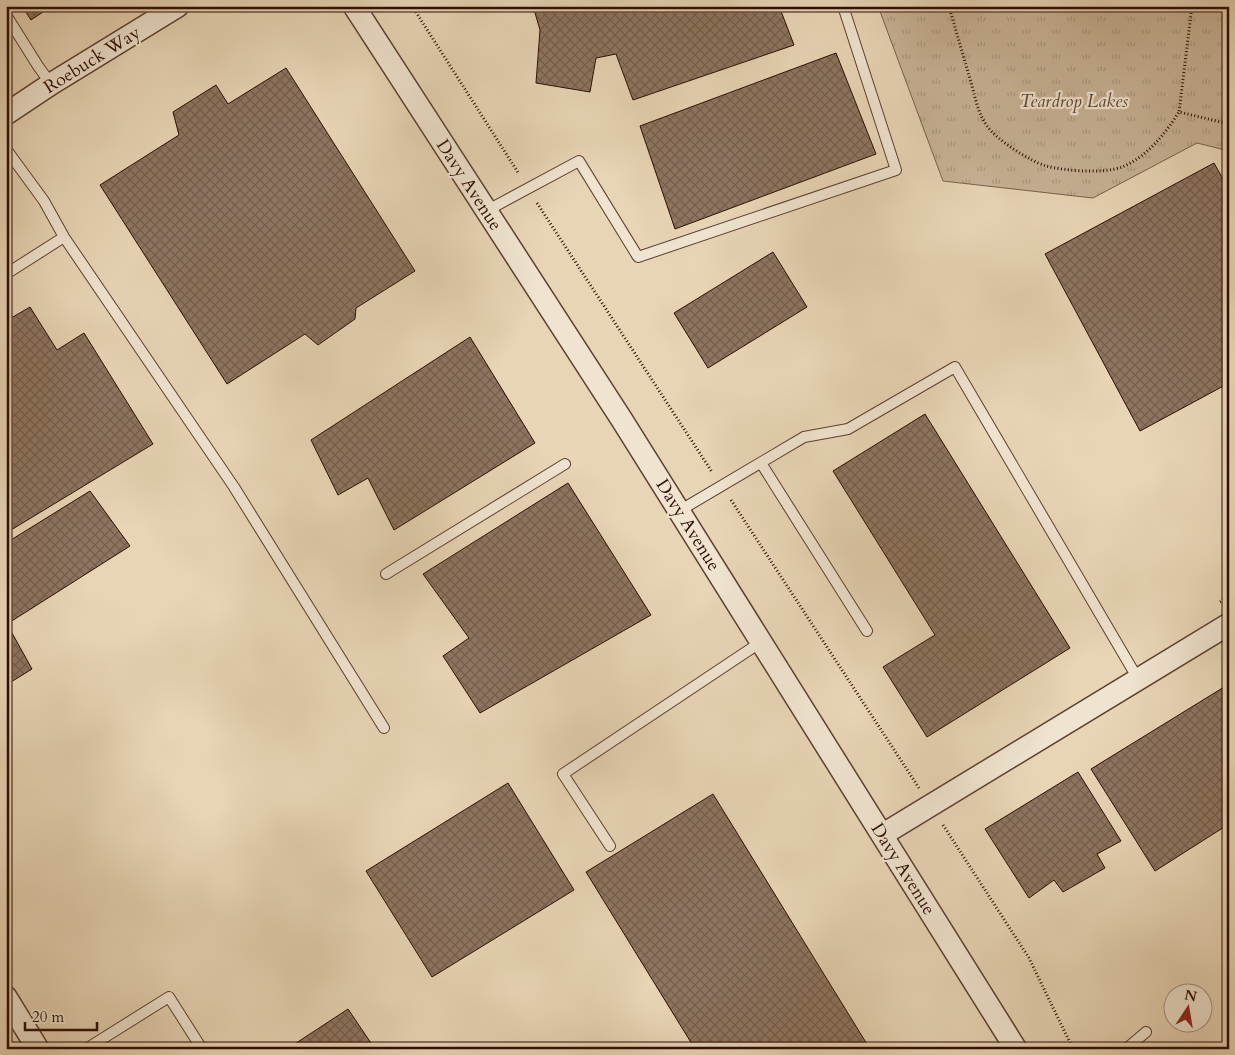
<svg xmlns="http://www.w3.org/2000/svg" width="1235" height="1055" viewBox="0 0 1235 1055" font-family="Cardo,serif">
  <defs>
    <pattern id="park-tufts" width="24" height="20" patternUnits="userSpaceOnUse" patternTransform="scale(1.25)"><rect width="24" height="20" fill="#c8b397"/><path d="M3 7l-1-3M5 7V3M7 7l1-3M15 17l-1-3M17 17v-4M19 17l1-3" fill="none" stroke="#ac9980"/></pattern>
    <pattern id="building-cross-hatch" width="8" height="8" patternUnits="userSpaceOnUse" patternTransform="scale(1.25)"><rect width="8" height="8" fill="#8e7560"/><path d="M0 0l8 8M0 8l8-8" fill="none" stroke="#745e4d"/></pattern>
  </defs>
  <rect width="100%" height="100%" fill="#e8d5b6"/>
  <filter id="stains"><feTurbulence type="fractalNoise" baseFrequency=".004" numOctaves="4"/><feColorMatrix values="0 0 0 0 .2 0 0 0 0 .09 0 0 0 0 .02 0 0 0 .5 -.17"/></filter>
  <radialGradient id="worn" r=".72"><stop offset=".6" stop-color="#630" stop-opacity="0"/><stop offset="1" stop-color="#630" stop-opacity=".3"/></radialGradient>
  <path fill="url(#park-tufts)" stroke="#7a604c" d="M878,6h351v145l-32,-8 -104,55 -150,-17z"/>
  <path fill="url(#building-cross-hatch)" stroke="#2d0d02" d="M22,6h30l-21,14z
    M533,6h246l15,39 -161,55 -17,-46 -20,4 -6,34 -54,-9 4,-53z
    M836,53l40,101 -201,75 -35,-103z
    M286,68l129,203 -59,37 -1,11 -37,26 -13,-11 -78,50 -127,-199 79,-50 -6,-23 43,-27 12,19z
    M1214,163l15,27v193l-89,48 -95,-177z
    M773,252l34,55 -99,61 -34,-55z
    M30,307l27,43 27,-17 69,111 -147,89v-212z
    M470,337l65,106 -141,87 -26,-52 -30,17 -27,-55z
    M925,414l145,234 -143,89 -44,-70 52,-32 -102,-164z
    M568,483l83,132 -171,98 -37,-57 26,-18 -46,-64z
    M90,491l40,55 -123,78 25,45 -26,16v-142z
    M1229,684v140l-74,47 -64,-102z
    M1078,772l43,69 -24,13 8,14 -42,24 -9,-12 -25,18 -44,-69z
    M508,783l66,107 -142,87 -66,-106z
    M713,794l157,255h-175l-109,-177z
    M348,1009l27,40h-88z"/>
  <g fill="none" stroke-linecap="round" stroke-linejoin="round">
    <defs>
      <path id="lane" d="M6,15l32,51 13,18
        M6,149l38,52 20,36 -58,37
        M486,211l93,-50 59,96 258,-87 -53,-164
        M64,237l170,250 150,241
        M761,463l106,168
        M679,511l125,-74 44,-8 107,-62 183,312
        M386,574l179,-110
        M610,846l-47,-72 198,-132
        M86,1049l83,-52 33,52
        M1126,1049l20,-17"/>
      <path id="street" d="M354,6l268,414 394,629
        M6,114l45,-30 127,-78
        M882,835l347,-211
        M6,997l32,52"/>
    </defs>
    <use href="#lane" stroke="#5c3f2f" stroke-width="12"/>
    <use href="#street" stroke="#5c3f2f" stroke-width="24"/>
    <path stroke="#2d0d02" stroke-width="3" stroke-dasharray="1 2.5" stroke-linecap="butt" d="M412,6l107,168
      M949,6c7,25 14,49 21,73 5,16 7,33 17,47 11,15 41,34 59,40 20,5 57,8 76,1 25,-10 43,-33 57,-55
      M1192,6l-13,106 50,12
      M537,203l175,269
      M731,500l188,288
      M1220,602l9,-6
      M943,825l86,133 44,91
      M6,1048l1,1"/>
    <use href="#lane" stroke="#f0e4d0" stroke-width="10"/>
    <use href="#street" stroke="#f0e4d0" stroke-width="21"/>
  </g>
  <g text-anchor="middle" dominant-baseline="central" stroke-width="4.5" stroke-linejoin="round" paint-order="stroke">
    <g font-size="18" fill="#2d0d02" stroke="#f0e4d0">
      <text transform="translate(92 60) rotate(-32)">Roebuck Way</text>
      <text transform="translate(469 185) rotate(57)">Davy Avenue</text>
      <text transform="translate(688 525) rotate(58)">Davy Avenue</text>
      <text transform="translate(903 869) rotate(58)">Davy Avenue</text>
    </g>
    <g font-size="18" font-style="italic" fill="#634736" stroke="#f0e4d0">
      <text x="1074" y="101">Teardrop Lakes</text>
    </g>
  </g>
  <rect width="1235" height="1055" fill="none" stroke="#e8d5b6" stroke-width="25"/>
  <rect x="8" y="8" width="1220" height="1040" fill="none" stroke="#2d0d02" stroke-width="2.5"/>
  <rect x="12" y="12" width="1210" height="1030" fill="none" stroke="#2d0d02"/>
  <g transform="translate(1188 1008) rotate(12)"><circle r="24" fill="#f0e4d0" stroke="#a28e7e"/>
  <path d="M0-4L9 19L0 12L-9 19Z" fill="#8f2418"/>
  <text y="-8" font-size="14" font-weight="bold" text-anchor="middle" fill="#2d0d02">N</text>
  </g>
  <path d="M25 1022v8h72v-8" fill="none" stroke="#2d0d02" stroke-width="2.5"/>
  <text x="32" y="1022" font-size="15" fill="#2d0d02" stroke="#f0e4d0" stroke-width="4" paint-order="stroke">20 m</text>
  <rect width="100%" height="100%" filter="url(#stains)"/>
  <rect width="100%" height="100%" fill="url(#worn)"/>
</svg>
